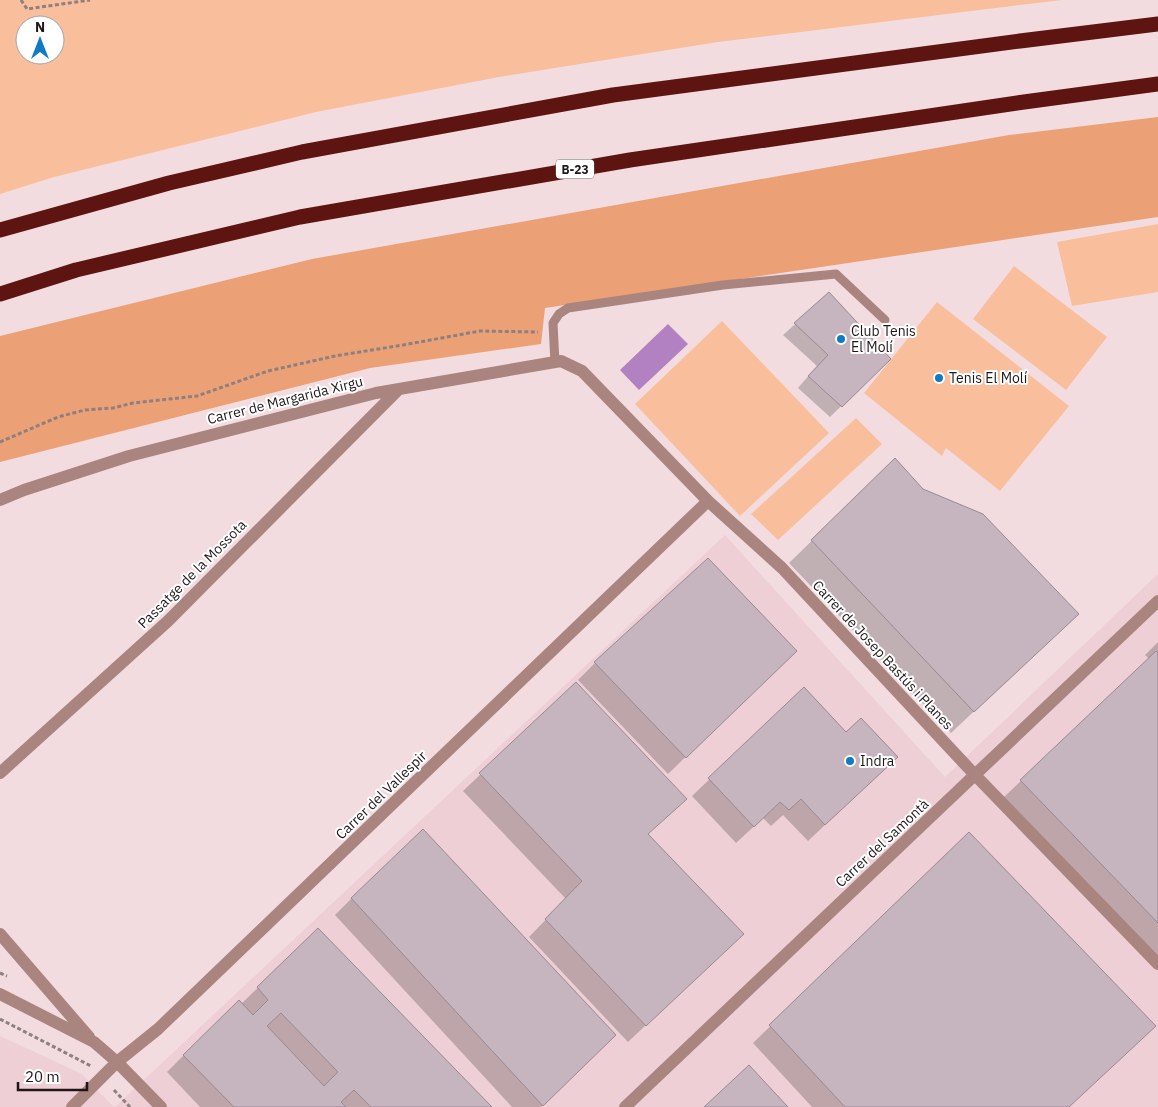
<svg xmlns="http://www.w3.org/2000/svg" width="1158" height="1107" viewBox="0 0 1158 1107" font-family="'IBM Plex Sans',sans-serif">
  <rect width="100%" height="100%" fill="#f2dce0"/>
  <path fill="#edcfd5" d="M725,535l220,242 213,-203v533h-1043z
    M0,1036l82,38 32,33h-114z"/>
  <path fill="#f9bf9d" fill-rule="evenodd" d="M0,0h1062l-344,42 -219,35 -183,35 -262,65 -54,17zM25,25h30v30h-30z
    M1158,224v68l-86,14 -15,-64z
    M1014,266l93,71 -41,53 -93,-71z
    M937,302l132,104 -69,85 -54,-43 -4,8 -78,-63z
    M722,321l107,112 -89,83 -105,-112z
    M856,418l26,26 -104,96 -27,-26z"/>
  <path fill="#eba175" d="M1158,117v100l-613,91 -4,36 -171,24 -370,94v-126l312,-77 697,-124z"/>
  <path fill="#b181c1" d="M668,324l20,20 -49,46 -19,-20z"/>
  <path fill="#0003" d="M829,294l60,65 -59,58 -32,-29 19,-22 -34,-31z
    M895,460l159,176 -103,97 -162,-170z
    M1158,642v315l-154,-160 145,-138 -4,-4z
    M595,663l183,4 -110,107 -90,-94z
    M576,684l71,151 78,115 -97,92 -99,-105 37,-38 -103,-108z
    M804,689l75,85 -71,67 -25,-26 -12,11 -8,-8 -27,25 -44,-47z
    M969,834l100,273h-257l-59,-64z
    M352,898l245,154 -56,55h-29l-177,-192z
    M318,930l172,177h-290l-33,-35 17,-17 57,-51z"/>
  <path fill="#c6b4bf" stroke="#998993" fill-rule="evenodd" d="M829,292l62,67 -49,48 -34,-31 20,-21 -34,-32z
    M895,458l28,31 60,25 96,100 -105,98 -163,-172z
    M708,558l89,93 -111,107 -92,-96z
    M1156,651l2,2v270l-138,-143z
    M576,682l111,117 -39,35 96,100 -98,92 -101,-107 37,-38 -103,-108z
    M804,687l42,45 15,-14 37,39 -73,68 -24,-26 -12,11 -9,-8 -26,25 -46,-49z
    M423,829l193,206 -73,71 -192,-208z
    M969,832l187,194 -87,81h-224l-76,-82z
    M318,928l174,179h-121l-17,-17 -13,12 5,5h-112l-51,-52 56,-55 14,15 15,-15 -11,-13zM281,1013l57,59 -14,14 -57,-60z
    M749,1065l39,42h-84z"/>
  <g fill="none" stroke-linecap="round" stroke-linejoin="round">
    <path stroke="#8e7f81" stroke-width="3" stroke-dasharray="4 2.5" stroke-linecap="butt" d="M21,0l6,9 63,-9
      M0,442l58,-25 27,-7 28,-2 20,-5 64,-7 71,-25 67,-15 68,-11 77,-14 58,1
      M0,973l7,3
      M0,1019l91,47
      M114,1090l16,17"/>
    <path stroke="#aa847e" stroke-width="9" d="M555,363l-2,-40 6,-9 9,-6 155,-23 113,-11 49,46"/>
    <path stroke="#aa847e" stroke-width="12" d="M0,500l24,-10 105,-34 247,-63 185,-32 21,10 126,130 74,67 193,207 183,189
      M0,773l168,-152 231,-232
      M0,934l89,103
      M0,994l94,48 23,20 44,45
      M72,1107l45,-45 41,-33 550,-528
      M625,1107l533,-506"/>
    <path stroke="#5e1511" stroke-width="15" d="M0,230l169,-47 133,-31 311,-57 407,-54 138,-17
      M0,294l76,-24 224,-53 330,-57 394,-58 134,-18"/>
  </g>
  <g fill="#107bc5" stroke="#fff" stroke-width="2">
    <circle cx="841" cy="339" r="5"/>
    <circle cx="939" cy="378" r="5"/>
    <circle cx="850" cy="761" r="5"/>
  </g>
  <g text-anchor="middle" dominant-baseline="central" stroke-width="4" stroke-linejoin="round" paint-order="stroke">
    <rect fill="#fff" stroke="#625d5d" stroke-width="1" x="556" y="159.5" width="38" height="19" rx="4"/>
    <g font-size="12" font-weight="bold" fill="#1e1718">
      <text x="575" y="169">B-23</text>
    </g>
    <g font-size="14" fill="#1e1718" stroke="#fff" text-anchor="start">
      <text x="851" y="331">Club Tenis<tspan x="851" dy="16">El Molí</tspan></text>
      <text x="949" y="378">Tenis El Molí</text>
      <text x="860" y="761">Indra</text>
    </g>
    <g font-size="14" fill="#1e1718" stroke="#fff">
      <text transform="translate(285 400) rotate(-14)">Carrer de Margarida Xirgu</text>
      <text transform="translate(192 574) rotate(-45)">Passatge de la Mossota</text>
      <text transform="translate(883 655) rotate(47)">Carrer de Josep Bastús i Planes</text>
      <text transform="translate(381 795) rotate(-44)">Carrer del Vallespir</text>
      <text transform="translate(882 843) rotate(-43)">Carrer del Samontà</text>
    </g>
  </g>
  <g transform="translate(40 40)"><circle r="24" fill="#ffffff" stroke="#a5a2a3"/>
  <path d="M0-4L9 19L0 12L-9 19Z" fill="#107bc5"/>
  <text y="-8" font-size="14" font-weight="bold" text-anchor="middle" fill="#1e1718">N</text>
  </g>
  <path d="M18 1082v8h69v-8" fill="none" stroke="#1e1718" stroke-width="2.5"/>
  <text x="25" y="1082" font-size="15" fill="#1e1718" stroke="#ffffff" stroke-width="4" paint-order="stroke">20 m</text>
</svg>
